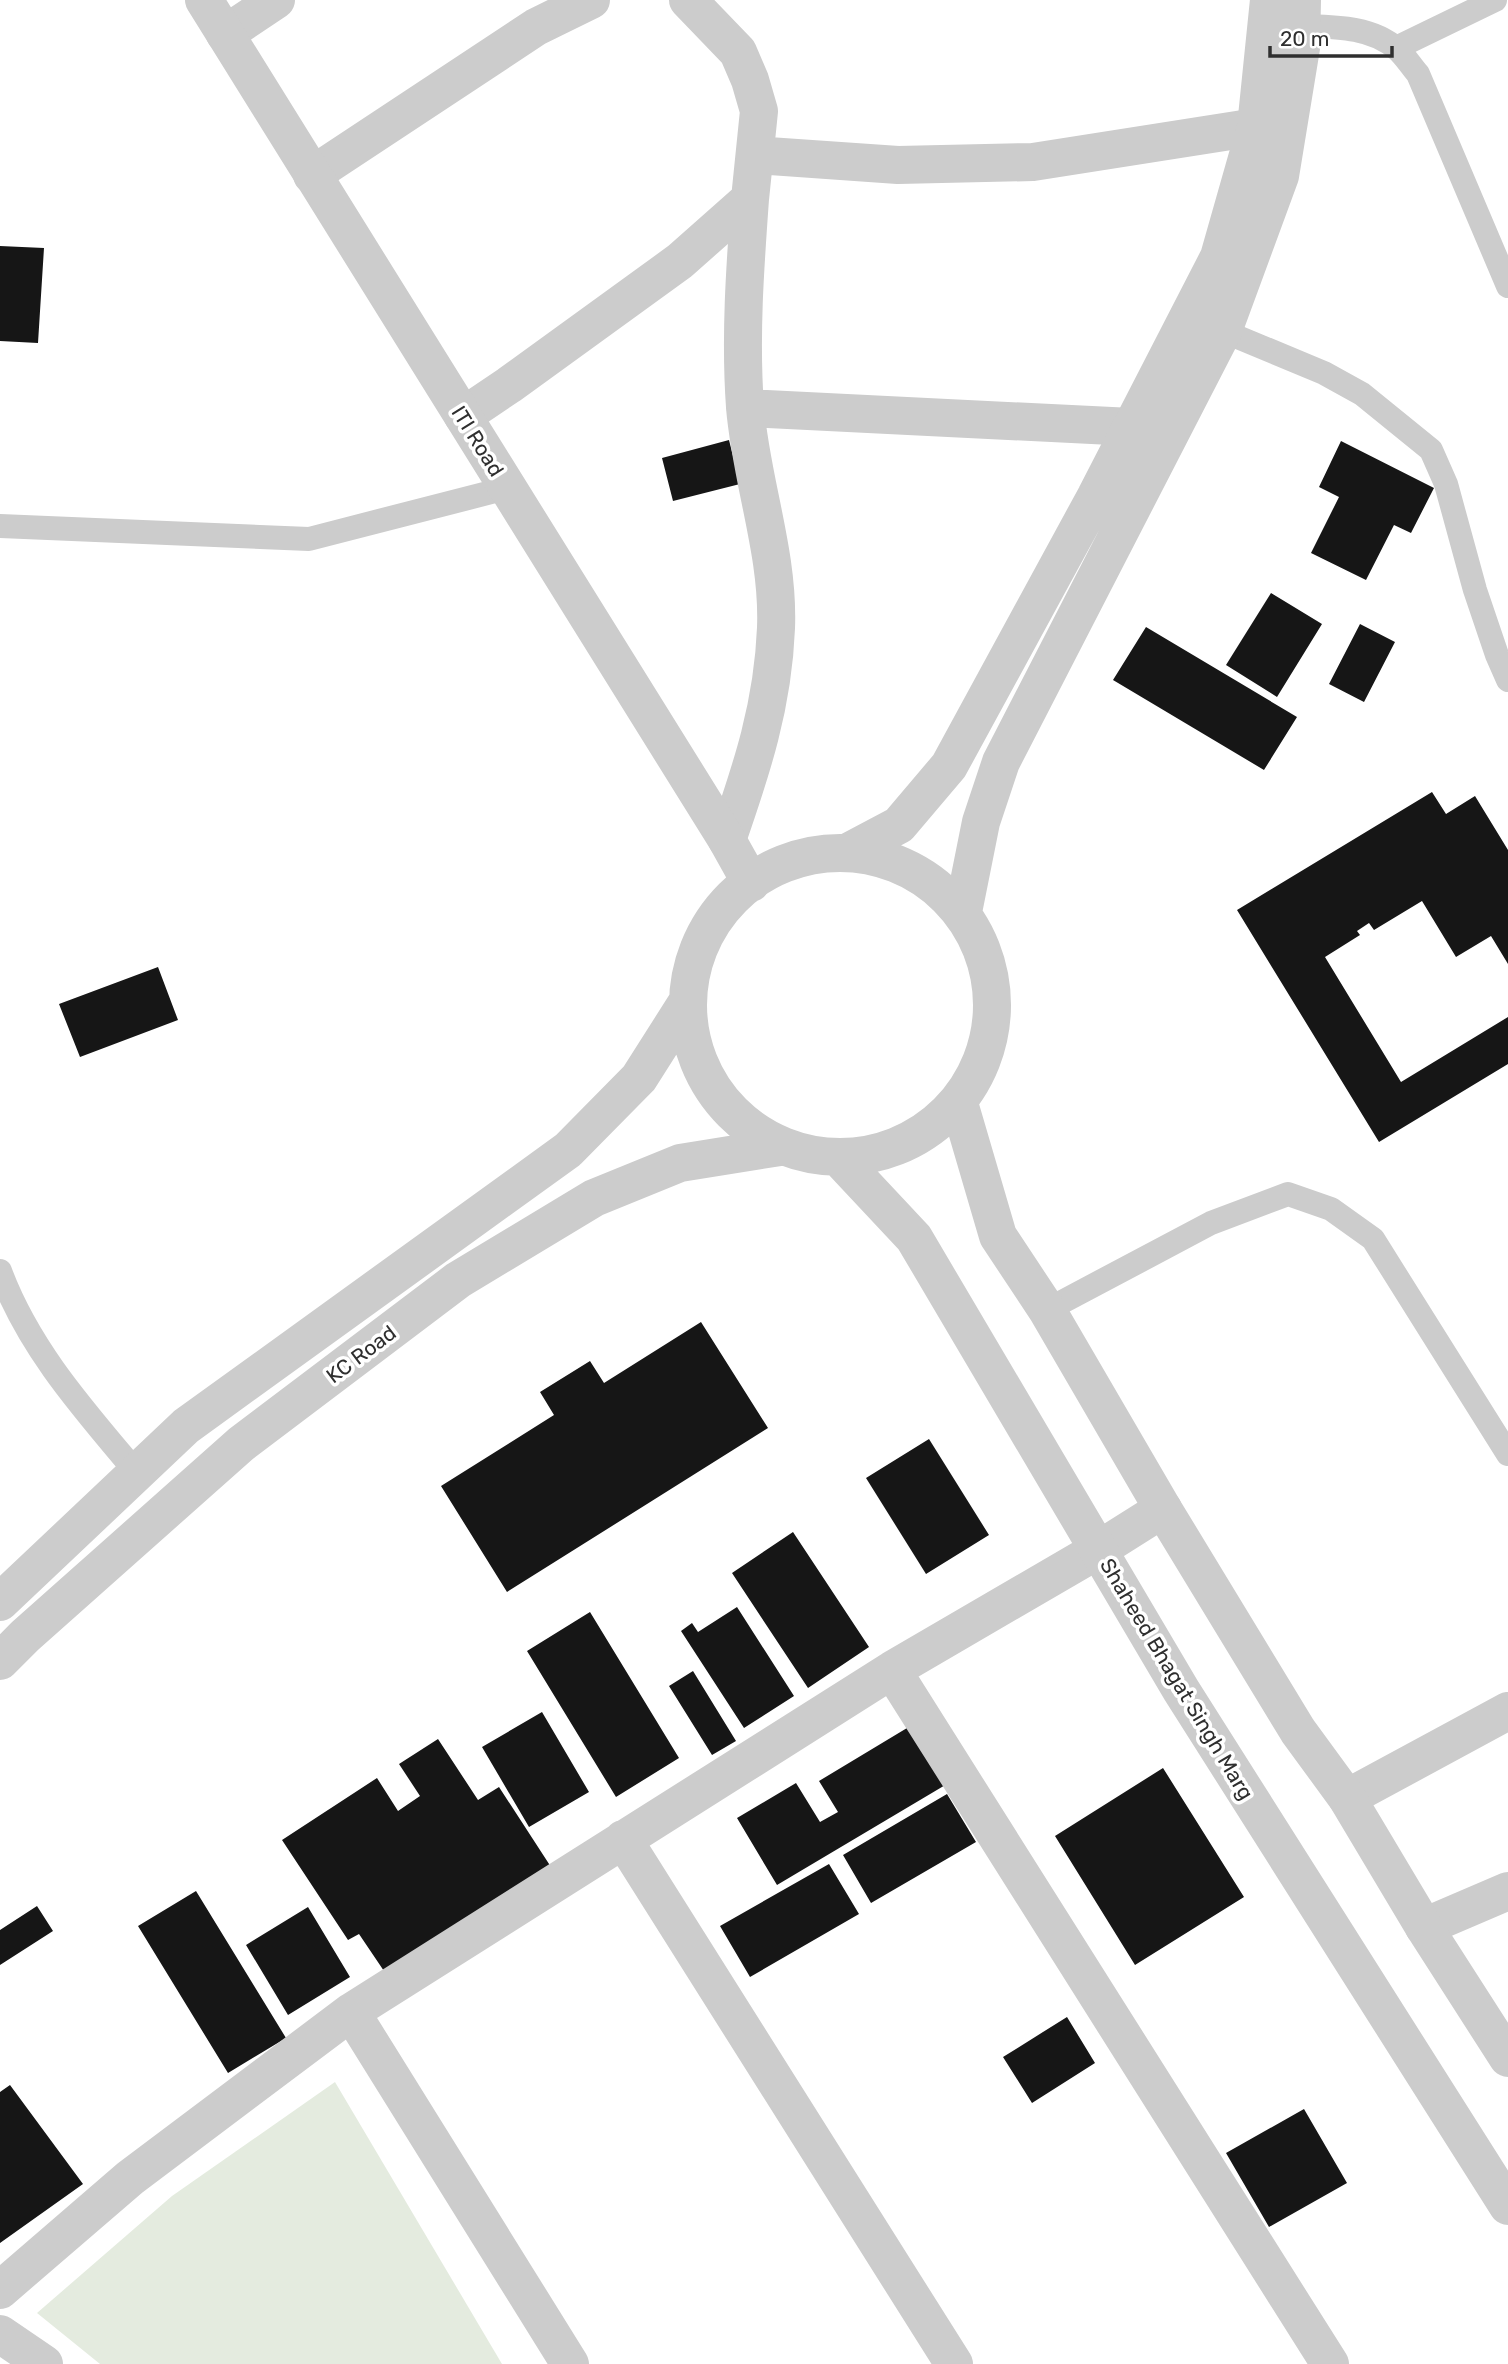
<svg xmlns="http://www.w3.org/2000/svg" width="1508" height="2364" viewBox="0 0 1508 2364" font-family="Rubik,sans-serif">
  <rect width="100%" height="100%" fill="#fff"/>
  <path fill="#e4ebdf" d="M335,2082l167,282h-402l-63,-51 135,-117z"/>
  <path fill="#161616" d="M0,246l44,2 -6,95 -38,-2z
    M729,440l11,44 -67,17 -11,-43z
    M1341,441l93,47 -23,45 -17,-8 -28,55 -55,-27 28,-56 -20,-10z
    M1271,593l51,31 -45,73 -51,-32z
    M1360,624l35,18 -31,60 -35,-18z
    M1146,627l151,90 -33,53 -151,-90z
    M1432,792l14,22 29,-18 33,54v114l-17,-28 -35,21 -34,-56 -48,29 -5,-7 -12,8 3,4 -35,22 76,125 107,-65v47l-129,78 -142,-232z
    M158,967l20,53 -98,37 -21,-53z
    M701,1322l67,106 -261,164 -66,-106 113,-71 -14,-23 50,-31 14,22z
    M929,1439l60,96 -63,39 -60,-96z
    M793,1532l76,115 -61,41 -76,-115z
    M737,1607l57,89 -50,32 -63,-97 11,-8 6,9z
    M590,1612l89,146 -63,39 -89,-146z
    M693,1671l43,70 -24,14 -43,-69z
    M542,1712l47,80 -60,35 -47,-80z
    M912,1725l35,59 -170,101 -40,-67 59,-35 24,39 18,-10 -19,-31z
    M438,1739l40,61 21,-13 52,80 -165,107 -27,-40 -11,6 -66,-100 95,-62 21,33 22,-15 -21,-32z
    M1163,1768l81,129 -109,68 -80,-129z
    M947,1794l29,48 -105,61 -28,-48z
    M829,1864l30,50 -109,63 -30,-51z
    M196,1891l90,147 -58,35 -90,-147z
    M37,1906l16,25 -53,34v-35z
    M308,1907l42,70 -62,38 -42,-70z
    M1067,2017l28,46 -63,40 -29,-46z
    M10,2085l73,99 -83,59v-151z
    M1304,2109l43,74 -78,44 -43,-74z"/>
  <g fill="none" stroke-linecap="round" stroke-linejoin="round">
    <path stroke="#ccc" stroke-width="24" d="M1302,26c31,1 69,0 95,23 8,7 14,17 21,25l90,212
      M1396,48l99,-48
      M1223,331l101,42 38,21 69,56 15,34 29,106 22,65 11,25
      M0,526l309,13 198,-51
      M0,1271c29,78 84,139 137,202
      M1047,1310l164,-87 77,-29 43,15 42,30 135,215"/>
    <path stroke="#ccc" stroke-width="38" d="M225,34l51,-34
      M755,155l143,10 135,-3 223,-35
      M312,175l224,-148 55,-27
      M745,408l387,19
      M463,416l46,-31 171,-124 70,-62 9,-88 -9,-31 -12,-28 -50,-52
      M727,840c25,-72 46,-135 49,-212 3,-75 -25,-147 -31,-221 -5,-70 0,-139 5,-208
      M892,1670l438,694
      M1347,1798l161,-87
      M623,1839l331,525
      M1424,1927l84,-36
      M351,2012l219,352
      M0,2290l130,-112 221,-166 541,-342 206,-120 65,-41
      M0,2334l44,30"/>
    <path stroke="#ccc" stroke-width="38" d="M204,0l523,840 24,43
      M848,852l51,-27 50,-59 147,-270 123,-239 37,-130 13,-127
      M688 1005a152 152 0 1 1 304 0a152 152 0 1 1-304 0Z
      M963,912l18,-90 20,-60 222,-431 57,-155 21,-128 1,-48
      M959,1103l39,133 49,74 116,199 135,222 49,67 77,129 84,131
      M840,1159l74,79 267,452 327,516
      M0,1602l186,-176 382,-276 71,-72 47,-74
      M0,1661l25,-25 216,-192 217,-164 136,-82 86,-35 100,-16"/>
  </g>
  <g text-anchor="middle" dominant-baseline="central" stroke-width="7" stroke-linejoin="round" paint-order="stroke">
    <g font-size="21" fill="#2f2f2f" stroke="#fff">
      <text transform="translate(478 441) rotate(58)">ITI Road</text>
      <text transform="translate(361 1354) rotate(-37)">KC Road</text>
      <text transform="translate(1177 1679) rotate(59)">Shaheed Bhagat Singh Marg</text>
    </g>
  </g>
  <path d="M1270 46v10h122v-10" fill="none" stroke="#2f2f2f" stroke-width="3.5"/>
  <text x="1280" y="46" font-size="21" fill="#2f2f2f" stroke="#ffffff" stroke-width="5" paint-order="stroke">20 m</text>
</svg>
